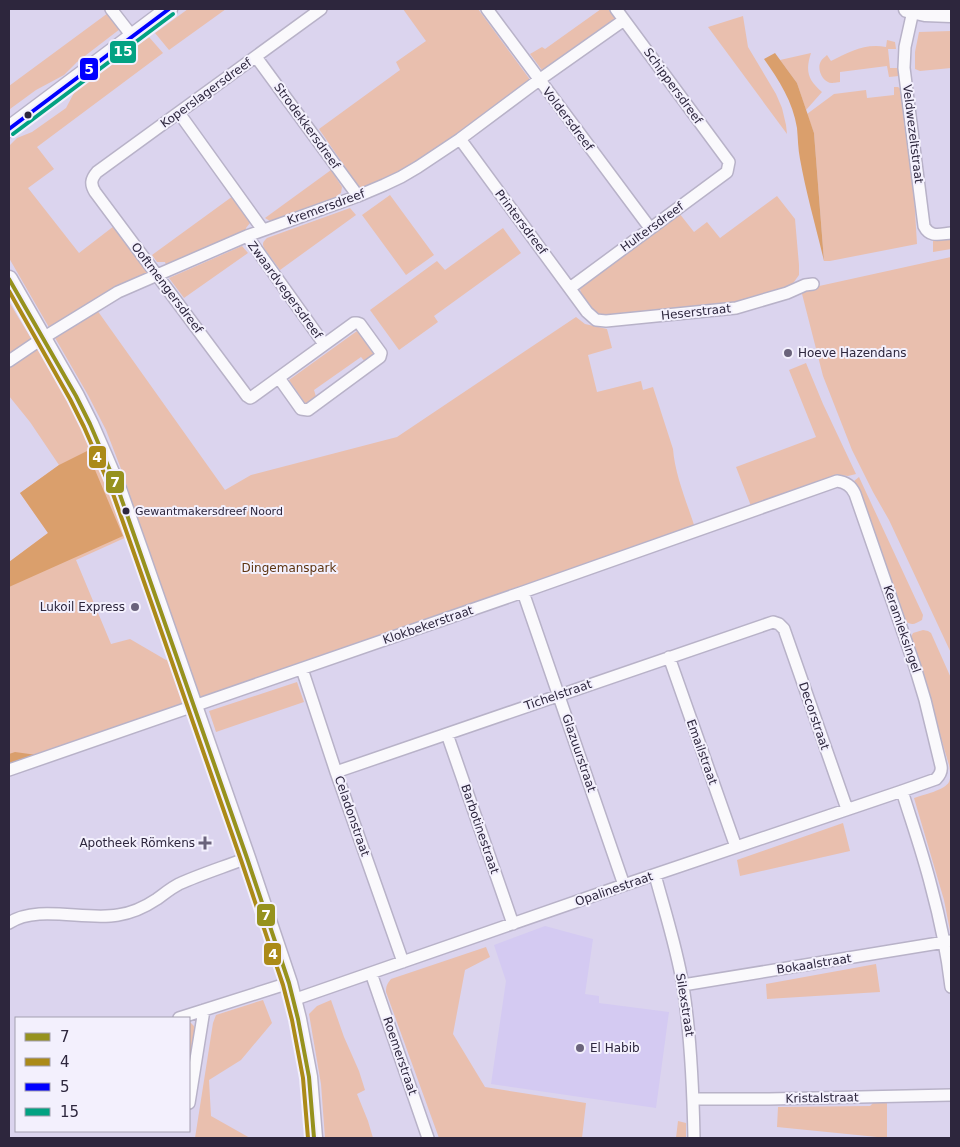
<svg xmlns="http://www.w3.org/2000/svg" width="960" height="1147" viewBox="0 0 960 1147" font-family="'DejaVu Sans',sans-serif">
  <rect width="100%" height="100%" fill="#dbd4ee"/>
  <path fill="#d4caf2" d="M545,926l48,13 -8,55 14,2v7l70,9 -13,96 -165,-24 15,-103 -12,-36z"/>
  <path fill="#e9bfae" d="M188,9h38l-57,41 -14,-17z
    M403,9h75l53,72 -72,54 -56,36 -37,17 -6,-1 -4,-4 -37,-54 81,-59 -4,-8 30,-21z
    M601,9h7l9,12 -73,52 -14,-19 12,-7 3,2z
    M108,13l12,16 -43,33 -13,13 -28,15 -26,19 -1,3v-26z
    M743,16l5,31 28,47 6,14 4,17 1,9 -79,-107z
    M951,31v37l-31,3 -5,-2v-17l4,-20z
    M149,37l14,16 -126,94 17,22 -26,19 51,65 35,-27 34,48 -56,29 133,187 26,-15 146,-38 179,-120 9,7 22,5 5,19 -24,7 9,37 44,-11 2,9 10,-3 20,62c2,27 15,56 23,82l-687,238v-207l39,-29 -28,-40 39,-28 -29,-43 -21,-26v-94l60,99 21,40 39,95 -53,24 35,84 19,-5 36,21 15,-6 -58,-180 -17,-44 -18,-35 -79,-137v-112l8,-8 15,-6 34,-24 9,-17z
    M887,40l8,2 1,7h-8l2,19h8l1,8 -10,1 -2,-11 -47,6v10c0,0 -7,1 -8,1 -9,0 -16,-14 -11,-22 1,-2 4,-4 6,-6l4,6c18,-9 34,-18 55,-14z
    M811,53c-6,18 -3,27 11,39l-16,18 -9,-27 -17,-23z
    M894,87h4l4,3 11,89 4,65 -87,17h-6l-10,-128 -7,-19 27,-20 32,-4 1,8 27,-3z
    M331,170l11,17 -1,6 -3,2 1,3 -66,23h-3l-5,-3z
    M390,195l44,60 -28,20 -44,-60z
    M233,196l17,24v3l-4,5 1,3 -81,34 -1,-3h-8l-5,-7z
    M777,196l18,23 4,46v10l-5,7 -6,6 -52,16 -131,14 -10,-6 -14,-19 -1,-4 1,-4 98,-72 15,19 13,-10 13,16z
    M350,208l6,7 -76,55 -16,-22c-2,-5 -1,-6 3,-10z
    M503,228l18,25 -87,63 4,6 -39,28 -29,-40 67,-49 8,9z
    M951,239v10l-18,3v-11z
    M242,246l6,7 -64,45 -15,-20z
    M951,257v396l-62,-133 -16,-28 -21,-42 -29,-74 -22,-86z
    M357,331l19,26 -9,7 -6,-7 -47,33 3,10 -10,6 -18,-26z
    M806,363l17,41 33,70 -8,2 -8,-1 -89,31 -15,-39 80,-30 -27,-67z
    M859,477l64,138 -1,5c-7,4 -10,6 -17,1l-47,-134 -4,-6z
    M923,630l5,1 3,2 20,45v258l-7,-36 -30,-102c9,-3 31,-8 35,-16 2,-5 1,-11 0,-17l-38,-128 2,-4z
    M297,682l7,20 -88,30 -7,-21z
    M843,823l7,28 -110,25 -3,-16z
    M486,947l4,10 -25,13 -12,64 32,53 101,16 -4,35h-46l-13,-1 -1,1h-83l-53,-146c0,-6 1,-8 5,-13z
    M876,964l4,28 -113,7 -1,-15z
    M263,1000l9,23 -31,37 -32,20 2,36 39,22h-55l18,-115 3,-8z
    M331,1000l13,37 15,34 6,19 -8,4 11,27 5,17h-48l-4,-54 -12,-70 8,-8z
    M189,1021l5,5 1,5 -6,38z
    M887,1102v36l-110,-11 1,-20 92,-1 3,-3z
    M678,1121l8,2v15h-10z"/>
  <path fill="#da9f6c" d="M775,53l22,30 17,50 10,128c-8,-34 -18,-68 -24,-102 -2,-10 -2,-20 -3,-31 -4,-26 -18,-48 -33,-69z
    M87,451l36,85 -114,51v-25l39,-29 -28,-40 39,-28z
    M15,752l22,3 -28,10v-11z"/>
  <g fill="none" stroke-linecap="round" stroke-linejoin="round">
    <defs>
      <path id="street" d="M111,9l21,27
        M487,9l163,219
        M913,11l-8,36 -1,21 20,158c6,12 16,8 27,7
        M256,57l102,139
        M179,113l84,117
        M460,139l127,173 9,8 10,1 130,-13 51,-15 18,-8 8,-1
        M247,236l77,108
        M570,288l157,-116 2,-10 -113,-153
        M9,361l34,-23 75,-46 129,-56 111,-40 26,-11 17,-8 17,-10 42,-28 79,-59 85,-60
        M279,378l22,31 7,1 72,-53 1,-4 -21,-29 -3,-1h-3l-102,74 -2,1 -3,-2 -152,-204c-5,-8 -4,-13 2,-20l224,-163
        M523,592l101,293
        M669,657l67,190
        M302,669l34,103 67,190
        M447,734l66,190
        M9,770l514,-178 314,-111c9,1 15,6 18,13l60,173 10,33 16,66c1,5 -1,9 -5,13l-34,12 -278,94 -331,115
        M336,772l437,-150 6,2 5,5 63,180
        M902,791c10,32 21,63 29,95 9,33 16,67 20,101
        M655,875c10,37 22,74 28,111 8,51 10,101 11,152
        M9,923c28,-19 76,-2 109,-8 14,-2 27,-8 39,-16 7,-5 14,-11 22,-15 22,-10 45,-17 68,-26
        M371,973l57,165
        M683,985l268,-44
        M179,1018l110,-35
        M693,1099h76l182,-4
        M189,1103l15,-93"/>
      <path id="secondary" d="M907,9l18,4 26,1
        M9,129l160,-120
        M9,279l67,117 14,28 14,32 14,33 23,65 106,304 42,125 9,36 11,58 5,61"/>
    </defs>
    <use href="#street" stroke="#b8b2c8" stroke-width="14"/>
    <use href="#secondary" stroke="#b8b2c8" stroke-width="19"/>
    <use href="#street" stroke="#faf9fc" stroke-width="11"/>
    <use href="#secondary" stroke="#faf9fc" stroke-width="16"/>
    <defs>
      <path id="bus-1" d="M9,279l67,117 14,28 28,65 129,369 42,125 9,36 11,58 5,61"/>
      <path id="bus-2" d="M9,291l61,108 14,28 28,64 23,65 106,304 42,125 9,35 11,58 5,60"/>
      <path id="bus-3" d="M9,129l160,-120"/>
      <path id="bus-4" d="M13,134l160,-120"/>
    </defs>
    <use href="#bus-1" stroke="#f3f0fd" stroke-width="8"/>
    <use href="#bus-2" stroke="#f3f0fd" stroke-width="8"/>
    <use href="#bus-3" stroke="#f3f0fd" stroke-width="8"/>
    <use href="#bus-4" stroke="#f3f0fd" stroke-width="8"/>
    <use href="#bus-1" stroke="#96921e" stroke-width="4"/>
    <use href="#bus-2" stroke="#ab8a18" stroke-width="4"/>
    <use href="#bus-3" stroke="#00f" stroke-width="4"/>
    <use href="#bus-4" stroke="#02a282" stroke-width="4"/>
  </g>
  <g fill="#2d263d" stroke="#f3f0fd" stroke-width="2">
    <circle cx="28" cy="115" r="4.5"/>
    <circle cx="126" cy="511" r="4.5"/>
  </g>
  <g fill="#6a637b" stroke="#f3f0fd" stroke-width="2">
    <circle cx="788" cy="353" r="5"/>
    <circle cx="135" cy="607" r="5"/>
    <path d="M202.5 835.5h5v5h5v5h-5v5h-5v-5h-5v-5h5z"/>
    <circle cx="580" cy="1048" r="5"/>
  </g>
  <g text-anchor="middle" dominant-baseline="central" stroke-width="4" stroke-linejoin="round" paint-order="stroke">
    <g font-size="11" fill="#2d263d" stroke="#f3f0fd" text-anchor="start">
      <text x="135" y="511">Gewantmakersdreef Noord</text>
    </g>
    <g font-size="12" fill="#2d263d" stroke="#f3f0fd">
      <text transform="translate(673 86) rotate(54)">Schippersdreef</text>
      <text transform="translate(206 93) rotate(-36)">Koperslagersdreef</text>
      <text transform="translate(568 119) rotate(53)">Voldersdreef</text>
      <text transform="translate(307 126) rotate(54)">Strodekkersdreef</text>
      <text transform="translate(913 134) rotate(83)">Veldwezeltstraat</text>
      <text transform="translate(326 207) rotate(-20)">Kremersdreef</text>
      <text transform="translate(521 222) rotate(53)">Printersdreef</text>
      <text transform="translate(652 227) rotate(-36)">Hultersdreef</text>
      <text transform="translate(167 288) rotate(53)">Ooftmengersdreef</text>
      <text transform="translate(285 290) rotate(54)">Zwaardvegersdreef</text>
      <text transform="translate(696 312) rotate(-6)">Heserstraat</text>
      <text transform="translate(428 625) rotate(-19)">Klokbekerstraat</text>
      <text transform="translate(902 629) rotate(71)">Keramieksingel</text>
      <text transform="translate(558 695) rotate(-19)">Tichelstraat</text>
      <text transform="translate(814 716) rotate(71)">Decorstraat</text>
      <text transform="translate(702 752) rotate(70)">Emailstraat</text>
      <text transform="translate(579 753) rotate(71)">Glazuurstraat</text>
      <text transform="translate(352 816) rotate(71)">Celadonstraat</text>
      <text transform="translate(480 829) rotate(71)">Barbotinestraat</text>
      <text transform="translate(614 889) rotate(-19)">Opalinestraat</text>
      <text transform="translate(814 964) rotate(-9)">Bokaalstraat</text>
      <text transform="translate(685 1005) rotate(81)">Silexstraat</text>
      <text transform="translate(400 1056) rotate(71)">Roemerstraat</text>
      <text transform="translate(822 1098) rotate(-1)">Kristalstraat</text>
    </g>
    <g font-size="12" fill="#2d263d" stroke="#f3f0fd" text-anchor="start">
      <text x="798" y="353">Hoeve Hazendans</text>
      <text x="125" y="607" text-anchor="end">Lukoil Express</text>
      <text x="195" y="843" text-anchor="end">Apotheek Römkens</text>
      <text x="590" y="1048">El Habib</text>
    </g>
    <g font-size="12" fill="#5d3411" stroke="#f3f0fd">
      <text x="289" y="568">Dingemanspark</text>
    </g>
  </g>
  <g stroke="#f3f0fd" stroke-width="2">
    <rect x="109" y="40" width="28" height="24" rx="5" fill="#02a282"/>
    <rect x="79" y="57" width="20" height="24" rx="5" fill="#00f"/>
    <rect x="88" y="445" width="19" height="24" rx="5" fill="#ab8a18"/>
    <rect x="105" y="470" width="20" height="24" rx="5" fill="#96921e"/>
    <rect x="256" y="903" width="20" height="24" rx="5" fill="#96921e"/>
    <rect x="263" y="942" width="19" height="24" rx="5" fill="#ab8a18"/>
  </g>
  <g font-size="14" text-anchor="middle" font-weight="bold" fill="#fff">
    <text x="123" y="56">15</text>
    <text x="89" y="74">5</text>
    <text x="97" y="462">4</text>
    <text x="115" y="487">7</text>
    <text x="266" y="920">7</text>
    <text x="273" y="959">4</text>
  </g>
  <rect width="960" height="1147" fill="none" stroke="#2d263d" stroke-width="20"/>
  <rect x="15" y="1017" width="175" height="115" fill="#f3f0fd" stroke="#a49fb0"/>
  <rect x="25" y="1033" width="25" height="8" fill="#96921e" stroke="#a49fb0"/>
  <text x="60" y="1042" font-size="15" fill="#2d263d">7</text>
  <rect x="25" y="1058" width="25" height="8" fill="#ab8a18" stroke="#a49fb0"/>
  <text x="60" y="1067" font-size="15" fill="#2d263d">4</text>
  <rect x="25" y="1083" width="25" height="8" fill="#0000ff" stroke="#a49fb0"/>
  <text x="60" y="1092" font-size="15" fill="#2d263d">5</text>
  <rect x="25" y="1108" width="25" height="8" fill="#02a282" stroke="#a49fb0"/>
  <text x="60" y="1117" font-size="15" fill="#2d263d">15</text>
</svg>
